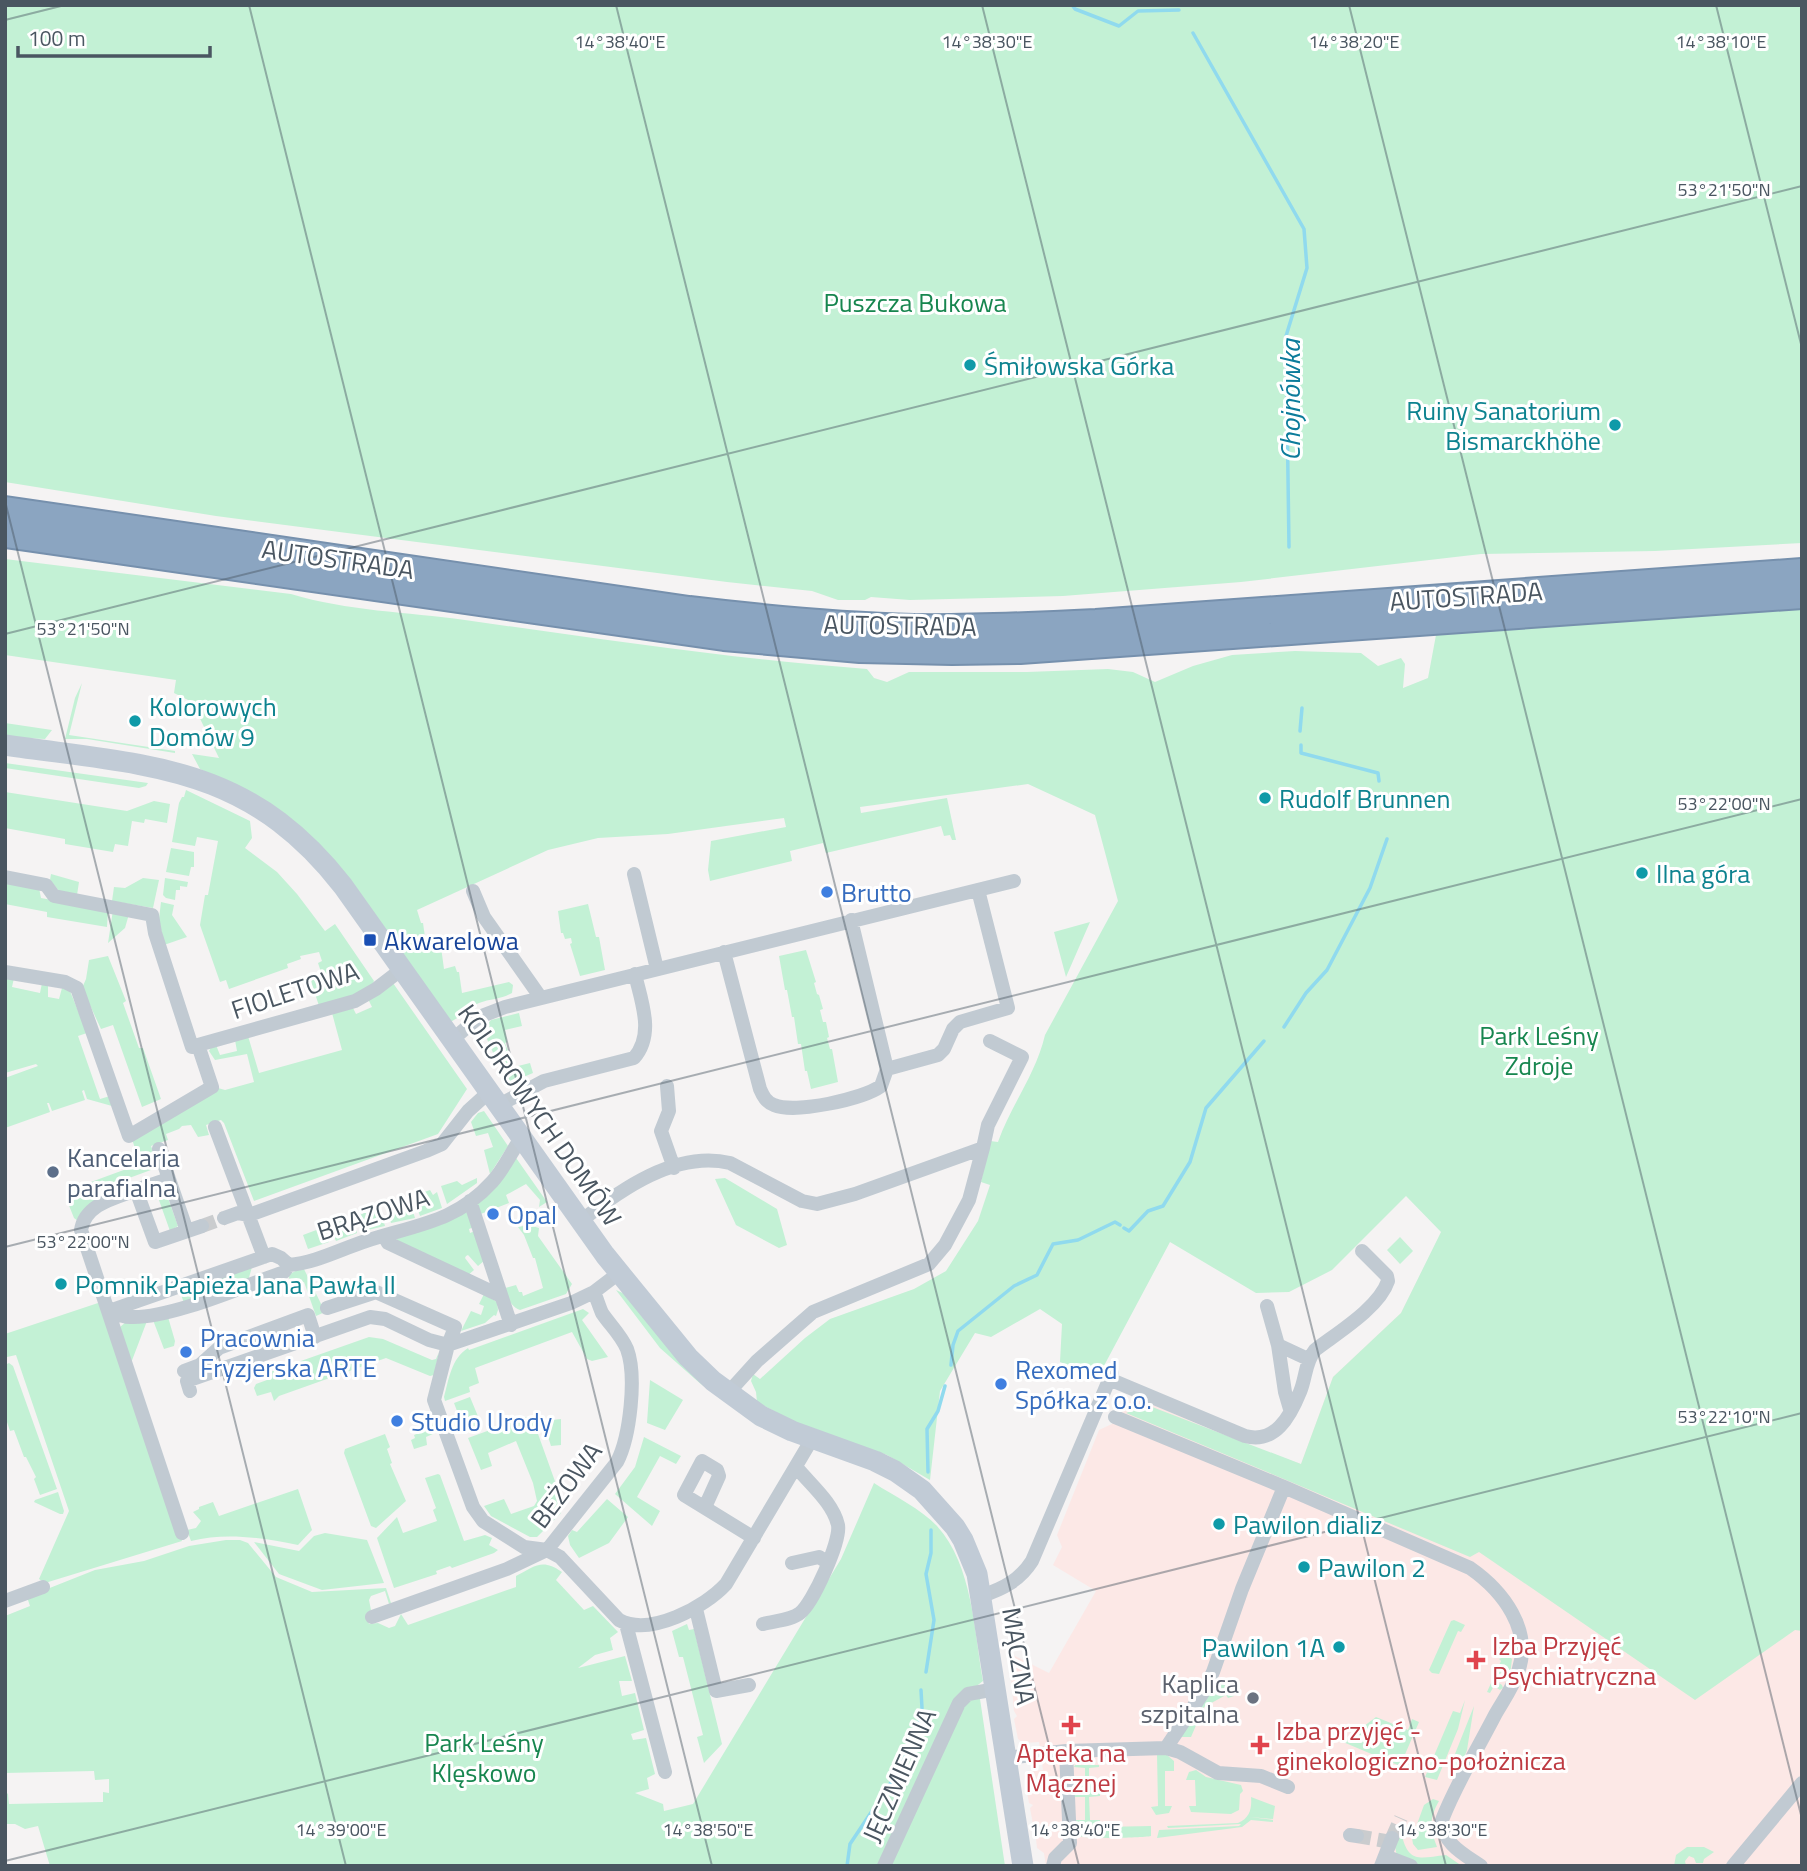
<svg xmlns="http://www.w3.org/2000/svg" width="1807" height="1871" viewBox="0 0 1807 1871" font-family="'Titillium Web',sans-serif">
  <rect width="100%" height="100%" fill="#f5f3f3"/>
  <path fill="#fce8e6" d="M1448,1219l354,11v636h-756l-2,-13 -7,-5 -1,-9 2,-2 -3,-2 -5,-27 3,-3 -4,-2 -5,-27 5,-5 14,-1 -4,-28 -15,1 -6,-4 -4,-20 3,-3 -3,-5 -5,-58 40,20 47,-82 -43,-26 9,-18 -5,-12 42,-105 13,-6 9,-16 16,-10 98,42 66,24 32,-87 68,-64z"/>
  <path fill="#c3f1d5" d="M5,5h1797v538l-147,8 -174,3 -240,28 -178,14 -153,4 -39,-3 -6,3h-27l-26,-9 -85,-9 -511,-66 -211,-34z
    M5,559l286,35c56,17 116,18 174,26 134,19 267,39 402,49l7,9 13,4 22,-10h118l81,-3 25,3 22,10 38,-16 39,-11 63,-4 66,2 17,13 23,-8 4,6 -2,24 25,-10 8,-43 366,-26v1022l-7,-1 -100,70 -216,-148 -9,5 -344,-144 21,-8 154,59 32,-87 68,-64 40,-81 -35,-36 -74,74 -43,22 -33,1 -86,-51 -72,135 -38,-15 2,-38 -22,-15 -49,28 -16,-4 -35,58 -10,89 -43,-25 -91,-32 -39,-21 -1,-10 -5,-11 2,-7 7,5 45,-41 25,-19 84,-30 32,-18 32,-50 12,-36 -9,-3 9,-41 8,1c13,-37 38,-68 47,-107l73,-134 -23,-86 -67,-31 -168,23 1,6 86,-15 9,42h-4l-2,-5 -6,1 -3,-10 -115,27 -3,-10 -33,8 2,10 -82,20 -2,-11 3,-29 75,-14 -2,-9 -116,16 -70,4 -50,12 -131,60 4,13h2l3,21 11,-2 2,6 2,-1 3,22 11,-3 2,6h2l3,21 47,-11 4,3 -1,8c-10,6 -22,6 -33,10 -11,5 -18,14 -29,19l-196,-226 -54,-27 -8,-15 27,4 -27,-56 -18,-9 2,-13 -171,-25z
    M82,683l-13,52 106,16v2l-88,-14h-22l10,-41z
    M5,723l47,7 -7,9 -40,-2z
    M5,763l143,20 -2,3 -7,2 -134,-20z
    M186,790l64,31 2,17 -7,10 32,24 20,22 28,37 10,-7 39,57c-9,17 -38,20 -55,25l-8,-25 11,-6 -4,-12 4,-2 -3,-9 -19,4 1,3 -14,5 1,4 -59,21 -3,-9 -6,2 -20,-57 5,-30h3l10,-54 -21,-4 -2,9 -23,-4 7,-39 3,-6h2z
    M5,792l122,19 27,-10 16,3 -3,19 -22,-4 -1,4 -12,-2 -4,25 -13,-2 -2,8 -48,-8v-5l-60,-11z
    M171,848l23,4v15h-3l-2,9 -23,-4z
    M51,874l28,8 -2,13 -18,-4 -9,-11z
    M143,878l16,2 -6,28 -41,-7 2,-14 11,1z
    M165,878l23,4 -1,5 -7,-1v4h-4l-1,10 -9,-2 -3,-3z
    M5,881l34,7 2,10 67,12 -1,17 -60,-10v-5l-42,-8z
    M161,902l13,3 -2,10 15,22 -23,8 -5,-26z
    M588,904l8,33h3l6,33 -25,6 -10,-32 2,-1 -1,-5 -6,1 -2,-6h-2l-3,-22z
    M113,910l16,4 -4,14 -17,15z
    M1090,922l-24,55 -12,-45z
    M806,950l10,32 -2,1 3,11 2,1 4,14 -3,1 3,12h3l3,15 -2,1 3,11h2l6,33 -27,7 -4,-18h-2l-4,-27h-3l-4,-27h-2l-5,-27h-2l-6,-34z
    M108,956l18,45 -3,2 16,45h4l18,51 -19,8 -29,-82 -12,4 -19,-41 4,-9 3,-19z
    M5,977l9,1 -2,9 28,6 2,-10 6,1v13l11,2 3,-11 8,3 17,42 -9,3 22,63 10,-3 2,10 -25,-7 -3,-9 -2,1 3,9 -33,11 -3,-8h-2l3,9 -45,16v-50l33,-12 -2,-2 -31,9z
    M393,983l74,106 -29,45 -184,67 -30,-78 -3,-3 -15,5 3,10 -11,2 -7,-12 -9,1 -3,3 -13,5 2,6 -17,6 8,21 -65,24 -3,-9 49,-18 -8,-25 86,-51 7,2 29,-8 -7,-28 -32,6 -6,-9 2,-4 5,-2 4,10 17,-4 -2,-11 13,-4 11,37 83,-23 -10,-37 20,-7 4,8 16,-7 -4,-8z
    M519,1013l3,13 -17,4 2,12 -2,1 9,24 16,-4 3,10 -26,11 -24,-54 8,-10z
    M484,1111l24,35 -18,28 -6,-24 9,-3 -5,-14 -12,3 -5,-14 7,-9z
    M514,1155l33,47 -8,5 1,-7 -14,-16 -20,11 3,8 -31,12 -1,-15z
    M477,1178v5l-30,21 -6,-18 16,-5 5,4z
    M725,1178l52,31 10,36 -8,3 -43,-23 -21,-46z
    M89,1182l6,19 -17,20 -4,-3 -6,-15 9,-16z
    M164,1187l14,39 -8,5 -15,-42z
    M430,1190l3,5 4,-3 5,16 -22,8 -7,-20z
    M402,1200l2,5 6,-3 5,16 -24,5 -6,-18z
    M374,1209l2,5 5,-3 4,15 -22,5 -6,-15z
    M465,1209l9,18 -5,2 1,4 5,-2 10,29 -7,6 -10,-11 -2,1 -1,2 9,12 -7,6 -71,-33 1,-7z
    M346,1220l3,4 5,-2 3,11 -21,8 -7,-16z
    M529,1225l10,3 -1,8 34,48 -6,10 -46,16c-10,-4 -12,-12 -15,-22l11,-3 3,7h3l1,4 20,-8 -8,-30h-2l-9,-23 -6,-8z
    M319,1229l2,6 5,-3 3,10 -21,7 -5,-14z
    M1400,1237l13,14 -13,13 -13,-14z
    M252,1267l-4,14 -64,22 -4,-11z
    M303,1267l22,45 -9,4 -12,-34 -12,3 -4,-10z
    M616,1290l11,5 76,91 -43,-38z
    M484,1294l13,8 1,8 -2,6 -2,-1 -9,8 -24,8 10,-20 10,4 3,-9 -5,-2z
    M101,1302l81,239 -137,42 -6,-4 30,-68 -53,-156 -9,2 -2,-23z
    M583,1309l6,4 -7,7 26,37 -16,4 -5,-2 -15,-27 -97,36 4,15 -10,4 1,5 -25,9 -1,-4c5,-18 7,-38 24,-49l1,2z
    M168,1317l7,24 -1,5 -10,3 -11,-29z
    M147,1321l-16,42 -11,-36 6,-5z
    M369,1337l14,2 49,21 4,-1 3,-7 -5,23 -4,1 -44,-18 -107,38 -5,5 -3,-9 -14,4 -3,-8 2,-4 11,-4 -3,-6z
    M9,1363l4,3 44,123 -17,6 -6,-16 2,-2 -10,-20h-2l-10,-27 -4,1 -5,-15v-51z
    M650,1380l33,20 -18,30 -18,-7z
    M470,1397l12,29 -17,6 -11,-29z
    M526,1417l7,3 28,78v15l-24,24h-7l-39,-21 -7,-10 20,-7 7,15 23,-8 3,-5 -4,-18 -17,-42 -28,12 4,13 -11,4 -13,-32z
    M561,1419v26l-10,1 -8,-25z
    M429,1422l3,1 3,10 -9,4 1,8 -13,4 -3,-9 4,-2 -1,-3 5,-2 -1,-5 3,-4z
    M385,1434l5,13 -3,2 5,14 -2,1 16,37 -30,27 -5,-2 -27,-73 1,-4z
    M644,1437l37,19 -5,8 -16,-8 -23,41 23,14 -8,15 -37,-32 20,-27z
    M438,1474l2,1 24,66 21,-6 7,3 -3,7 9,5 -4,3 -42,15 -2,-2 -14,5 1,3 -43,14 -17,-50 20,-21 6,16 34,-12 -4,-11 3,-2 -11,-30z
    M874,1483c20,13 47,26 63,43 36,40 37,105 46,155l-9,7 -94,178h-830l-12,-40 -13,3 -10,-5h-10v-33l3,3 1,10 94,-2v-10l6,1v-14l-14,1 -1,-9 -89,2v-157l25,-10 -3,-9 68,-27 49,-9 45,-15 37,-6h14l8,3 28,34 36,15 74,-4 5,15 -2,1 -4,-13 -14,5 -2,4 2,10 -5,4 3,10 9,-1 11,5 6,-2 6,-12 7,11 108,-38v-11c19,-10 26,-18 46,-4l-6,8 28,30 9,-4 25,26 -8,6 3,12 -18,5 -17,13 47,-12 7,25h-13l3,15 13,-3 9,37 -13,4 2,6 13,-2 9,36 -8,4 2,11 -14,4 28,11 1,7 29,-7 148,-245z
    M298,1489l14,41 -14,15c-36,-7 -71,-13 -107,-4l-4,-11 9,-2 5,-7 -8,-9 6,-3v-2l14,-5 6,14z
    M58,1492l6,19 -1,3h-3l-26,-12 1,-2z
    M607,1499l21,18 -19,26 -30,15 -9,-13 -2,-9 4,-6 5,2z
    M325,1533l42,7 17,43 -62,7 -43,-16 -25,-32 45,9 15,-15z
    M1454,1620l11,5 -4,7 -3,-1 -19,43 -7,-1 -3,-3 22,-49z
    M687,1624l2,6 5,-1 28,115 -18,19 -7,-26 6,-2 -20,-78h-4l-7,-26z
    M1503,1657l6,-1 3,3 -2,16 -9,-3 -5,9 6,4 1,3 -3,2 -6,-4 -4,7 -3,-1 14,-31 -2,-2z
    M1216,1677l16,8 2,11 -6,2 -2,-3 -22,12 -13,30h-11z
    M973,1699h7l25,167h-114l73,-162z
    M1465,1700l-7,29 -21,51 -12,-3 28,-66 7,2z
    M1474,1706l-7,44 -7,18 -3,-1 -2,2 -4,-5z
    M1376,1717l32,13 4,-11 7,3 -19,44 -57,-24z
    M1157,1754l10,1 7,6v10h-9v35h7l-3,7 -13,2 -5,-8 7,-1z
    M1075,1765h24v2l-10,1v14l11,-1v15l-11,1 1,23h10l1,7 50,-1v10c-9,2 -68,3 -72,0 -4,-4 -4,-10 -4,-16h10v-23h-10l-1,-15 11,-1v-13l-11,-1z
    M1196,1770l10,7 35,8 2,6 -3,3 -1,16 -8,4 -40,-2 -2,-6h7l-1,-26h-9l3,-8z
    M1251,1797l24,9 -2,13 -23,-2 23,3v2l-22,-2 -9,7 -85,11 2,-8 80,-4 2,-2 -73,4 -1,-2 71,-3c12,-5 14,-15 13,-26z
    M1433,1799l6,2c-10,17 -9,28 -2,46l-19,3 -5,-6 -1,-6 12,-33z
    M1401,1832c7,32 18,26 45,23l16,11h-43l-22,-10 -2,-9z
    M1687,1847h17l10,5 -10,7 -1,4h-7l-2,-5 -5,-2 -4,5 1,5h-12l2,-11z"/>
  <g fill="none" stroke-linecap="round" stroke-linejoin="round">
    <path stroke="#90daee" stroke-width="3.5" d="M1072,5l3,4 44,17 19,-15 41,-1
      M1193,33l111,196 3,39 -21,68 3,211
      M1300,731l2,-23
      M1301,745v8l77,20 1,8
      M1284,1027l22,-34 21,-23 43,-82 17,-49
      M1124,1228l5,3 19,-20 15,-5 27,-44 16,-54 58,-67
      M951,1365l2,-20 5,-14 56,-45 23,-11 16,-31 25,-4 37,-18 5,3
      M928,1472l-1,-43 11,-18 7,-25
      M926,1672l8,-52 -8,-46 5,-21v-23
      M847,1866l3,-22 46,-69 21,-42 5,-25 -1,-18"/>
    <path stroke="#caccce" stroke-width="14" stroke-dasharray="14 7" stroke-linecap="butt" d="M202,1226l22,-8
      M1357,1836l28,5
      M1392,1838l9,-20"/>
    <defs>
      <path id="highway" d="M5,510l684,100c75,9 149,16 225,18 60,1 121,-2 182,-5l706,-51
        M5,534l719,103 136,12 92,2 68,-1 782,-55"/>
    </defs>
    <use href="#highway" stroke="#7690ad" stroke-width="30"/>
    <path stroke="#c1cad2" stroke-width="14" d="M634,874l23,95
      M5,877l41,8 8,11 98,19 3,18 37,114 6,-2
      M473,891l11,26 57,81
      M724,952l36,137c3,7 6,13 14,16 21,9 89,-6 107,-19l6,-17 -36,-149
      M5,972l60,10 12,6 52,148 83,-49 -14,-42 157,-44 21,-12 26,-20
      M452,1040l27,-23 26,-10 509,-126
      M887,1069l51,-14 6,-6 9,-20 7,-7 48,-14 -30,-118
      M667,1086l2,25 -8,20 13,37
      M499,1105l45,-24 90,-23c21,-24 7,-57 1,-84
      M215,1127l49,130
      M983,1148l5,-23 34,-68 -32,-16
      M159,1149l10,30
      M136,1190c-21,8 -51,14 -55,40l101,303
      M470,1201l41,124
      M224,1218l14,-5 11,2 177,-64 16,-7 26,-33 21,-19
      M581,1221c39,-31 95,-71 149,-58l72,38 15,3 38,-10 128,-46 -14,52 -24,45 -16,19 -116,48 -56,49 -29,32
      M187,1231l-18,-52 -33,11 19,52 47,-16
      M384,1236l4,7 113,53
      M1267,1306l11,39 30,14
      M327,1308l49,-16 79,35 -7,18 -14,55 39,107 10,14 41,26 23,3 70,-88c13,-25 20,-86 10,-113 -6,-14 -17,-24 -25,-36 -3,-7 -5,-14 -8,-21l25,-19
      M109,1311c7,3 14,6 21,6 40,2 114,-31 154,-45l5,-7c26,-2 52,-16 77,-24 48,-16 89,-18 126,-59 12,-13 19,-30 30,-45
      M109,1311l163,-57 9,4 8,7
      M1278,1345l7,47 5,17
      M184,1371l16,-6 19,-17 89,-33 7,22
      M1109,1379l136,57c30,8 45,-19 55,-44 6,-14 5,-30 15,-42 22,-17 64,-42 73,-69l-1,-5 -25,-25
      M190,1391l-3,-10 183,-64 15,2 44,21 19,5 123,-42 23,-11
      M1284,1487l186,81c33,23 63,62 48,104 -5,15 -15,29 -23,43 -18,35 -39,69 -53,105 1,24 20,33 39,46
      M705,1507l14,-31 -2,-6 -15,-9 -18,34 70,43
      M792,1563l27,-6 8,5
      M981,1596c22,-7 39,-16 51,-35l80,-188
      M5,1601l38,-14
      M696,1609l20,82 33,-6
      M372,1617l135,-48 40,-19 13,7 59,63c31,17 86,-13 107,-36l86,-145
      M626,1624l39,148
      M763,1624c10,-3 29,-4 37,-11 13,-10 41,-72 38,-88 -5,-22 -27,-40 -41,-57
      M1166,1748l14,4 38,21 43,3 27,11
      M1006,1758l60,-7 100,-3 38,-57 9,-19 29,-83 42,-102 -169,-70
      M1350,1835l7,1
      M1385,1856l26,10
      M884,1866l75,-163 9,-9 28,-5
      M1053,1866l2,-8 15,-15 -4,-92
      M1381,1866l11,-28
      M1733,1866l69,-83"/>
    <path stroke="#c1cbd6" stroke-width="21" d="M5,745c142,21 242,18 338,141l262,369 83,102 25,24 48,35 31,15 83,30 20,10 27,19 33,37 8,13 14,34 46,292"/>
    <use href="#highway" stroke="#8ba5c1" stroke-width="26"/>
  </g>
  <path fill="none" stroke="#4a5661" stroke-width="2" stroke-opacity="0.45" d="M249,5l463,1861M616,5l463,1861M982,5l464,1861M1349,5l453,1814M1716,5l86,343M5,20l60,-15M5,501l341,1365M5,634l1797,-448M5,1247l1797,-448M5,1861l1797,-448"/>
  <g fill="#0f9aa8" stroke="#fff" stroke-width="2.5">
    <circle cx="970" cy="365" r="7"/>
    <circle cx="1615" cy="425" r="7"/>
    <circle cx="135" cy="721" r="7"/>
    <circle cx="1265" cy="798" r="7"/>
    <circle cx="1642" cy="873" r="7"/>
    <circle cx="61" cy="1284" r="7"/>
    <circle cx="1219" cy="1524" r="7"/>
    <circle cx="1304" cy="1567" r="7"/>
    <circle cx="1339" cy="1647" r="7"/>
  </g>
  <g fill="#3f7fe0" stroke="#fff" stroke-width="2.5">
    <circle cx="827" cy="892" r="7"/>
    <circle cx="493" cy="1214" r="7"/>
    <circle cx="186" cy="1352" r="7"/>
    <circle cx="1001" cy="1384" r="7"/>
    <circle cx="397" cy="1421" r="7"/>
  </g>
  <rect fill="#1a4fb4" stroke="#fff" stroke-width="2.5" x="363" y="933" width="14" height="14" rx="3.5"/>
  <circle fill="#5c6f8a" stroke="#fff" stroke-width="2.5" cx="53" cy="1172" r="7"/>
  <g fill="#e0444e" stroke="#fff" stroke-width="2.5">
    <path d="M1472.5 1649.5h7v7h7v7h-7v7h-7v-7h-7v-7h7z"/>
    <path d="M1067.5 1714.5h7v7h7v7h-7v7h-7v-7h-7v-7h7z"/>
    <path d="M1256.5 1734.5h7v7h7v7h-7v7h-7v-7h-7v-7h7z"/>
  </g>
  <circle fill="#6b7280" stroke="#fff" stroke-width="2.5" cx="1253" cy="1698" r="7"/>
  <g text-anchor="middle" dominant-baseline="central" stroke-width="6" stroke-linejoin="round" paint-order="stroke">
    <g font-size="26" fill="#17864f" stroke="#fff">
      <text x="915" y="302">Puszcza Bukowa</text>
      <text x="1539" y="1035">Park Leśny<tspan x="1539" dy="30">Zdroje</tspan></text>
      <text x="484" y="1742">Park Leśny<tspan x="484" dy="30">Klęskowo</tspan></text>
    </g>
    <g font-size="26" fill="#0d838f" stroke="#fff" text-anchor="start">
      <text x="984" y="365">Śmiłowska Górka</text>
      <text x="1601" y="410" text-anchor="end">Ruiny Sanatorium<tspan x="1601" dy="30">Bismarckhöhe</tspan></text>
      <text x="149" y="706">Kolorowych<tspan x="149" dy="30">Domów 9</tspan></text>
      <text x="1279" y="798">Rudolf Brunnen</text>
      <text x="1656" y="873">Ilna góra</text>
      <text x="75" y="1284">Pomnik Papieża Jana Pawła II</text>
      <text x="1233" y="1524">Pawilon dializ</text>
      <text x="1318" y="1567">Pawilon 2</text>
      <text x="1325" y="1647" text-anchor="end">Pawilon 1A</text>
    </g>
    <g font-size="26" fill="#4a5661" stroke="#fff">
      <text transform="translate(338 559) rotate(8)">AUTOSTRADA</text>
      <text transform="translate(1466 596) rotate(-4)">AUTOSTRADA</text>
      <text transform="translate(900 625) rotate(1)">AUTOSTRADA</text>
      <text transform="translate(295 990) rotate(-18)">FIOLETOWA</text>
      <text transform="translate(540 1115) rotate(55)">KOLOROWYCH DOMÓW</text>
      <text transform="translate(373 1214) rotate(-18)">BRĄZOWA</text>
      <text transform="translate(566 1485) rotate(-53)">BEŻOWA</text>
      <text transform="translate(1019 1656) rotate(81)">MĄCZNA</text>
      <text transform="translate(899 1775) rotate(-66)">JĘCZMIENNA</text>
    </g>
    <g font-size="26" fill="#366cbe" stroke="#fff" text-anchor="start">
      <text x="841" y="892">Brutto</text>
      <text x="507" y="1214">Opal</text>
      <text x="200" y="1337">Pracownia<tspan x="200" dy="30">Fryzjerska ARTE</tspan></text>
      <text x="1015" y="1369">Rexomed<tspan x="1015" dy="30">Spółka z o.o.</tspan></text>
      <text x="411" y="1421">Studio Urody</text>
    </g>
    <g font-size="26" fill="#164399" stroke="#fff" text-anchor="start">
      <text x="384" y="940">Akwarelowa</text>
    </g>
    <g font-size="26" fill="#4e5e75" stroke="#fff" text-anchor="start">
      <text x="67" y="1157">Kancelaria<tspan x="67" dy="30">parafialna</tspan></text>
    </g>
    <g font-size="26" fill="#be3a42" stroke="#fff" text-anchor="start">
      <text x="1492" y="1645">Izba Przyjęć<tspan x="1492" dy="30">Psychiatryczna</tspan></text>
      <text x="1276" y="1730">Izba przyjęć -<tspan x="1276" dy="30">ginekologiczno-położnicza</tspan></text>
      <text x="1071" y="1752" text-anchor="middle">Apteka na<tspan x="1071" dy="30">Mącznej</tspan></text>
    </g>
    <g font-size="26" fill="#5b616d" stroke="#fff" text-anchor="end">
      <text x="1239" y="1683">Kaplica<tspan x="1239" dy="30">szpitalna</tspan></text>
    </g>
    <g font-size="28" font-style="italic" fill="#0c7c9b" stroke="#fff">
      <text transform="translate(1289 400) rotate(-90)">Chojnówka</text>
    </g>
  </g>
  <g font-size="18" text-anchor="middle" fill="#4a5661" stroke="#fff" stroke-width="6" stroke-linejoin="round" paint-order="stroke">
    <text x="1721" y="48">14°38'10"E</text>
    <text x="620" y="48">14°38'40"E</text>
    <text x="987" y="48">14°38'30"E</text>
    <text x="1354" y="48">14°38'20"E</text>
    <text x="1724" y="196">53°21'50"N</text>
    <text x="83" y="635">53°21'50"N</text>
    <text x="1724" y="810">53°22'00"N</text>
    <text x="83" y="1248">53°22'00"N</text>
    <text x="1724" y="1423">53°22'10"N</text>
    <text x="341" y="1836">14°39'00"E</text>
    <text x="708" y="1836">14°38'50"E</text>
    <text x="1075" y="1836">14°38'40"E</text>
    <text x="1442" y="1836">14°38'30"E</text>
  </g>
  <rect width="1807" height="1871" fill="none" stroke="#4a5661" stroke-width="14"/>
  <path d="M18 46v10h192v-10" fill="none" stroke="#4a5661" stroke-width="3.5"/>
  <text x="28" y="46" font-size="21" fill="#4a5661" stroke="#ffffff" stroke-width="5" paint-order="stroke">100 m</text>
</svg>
